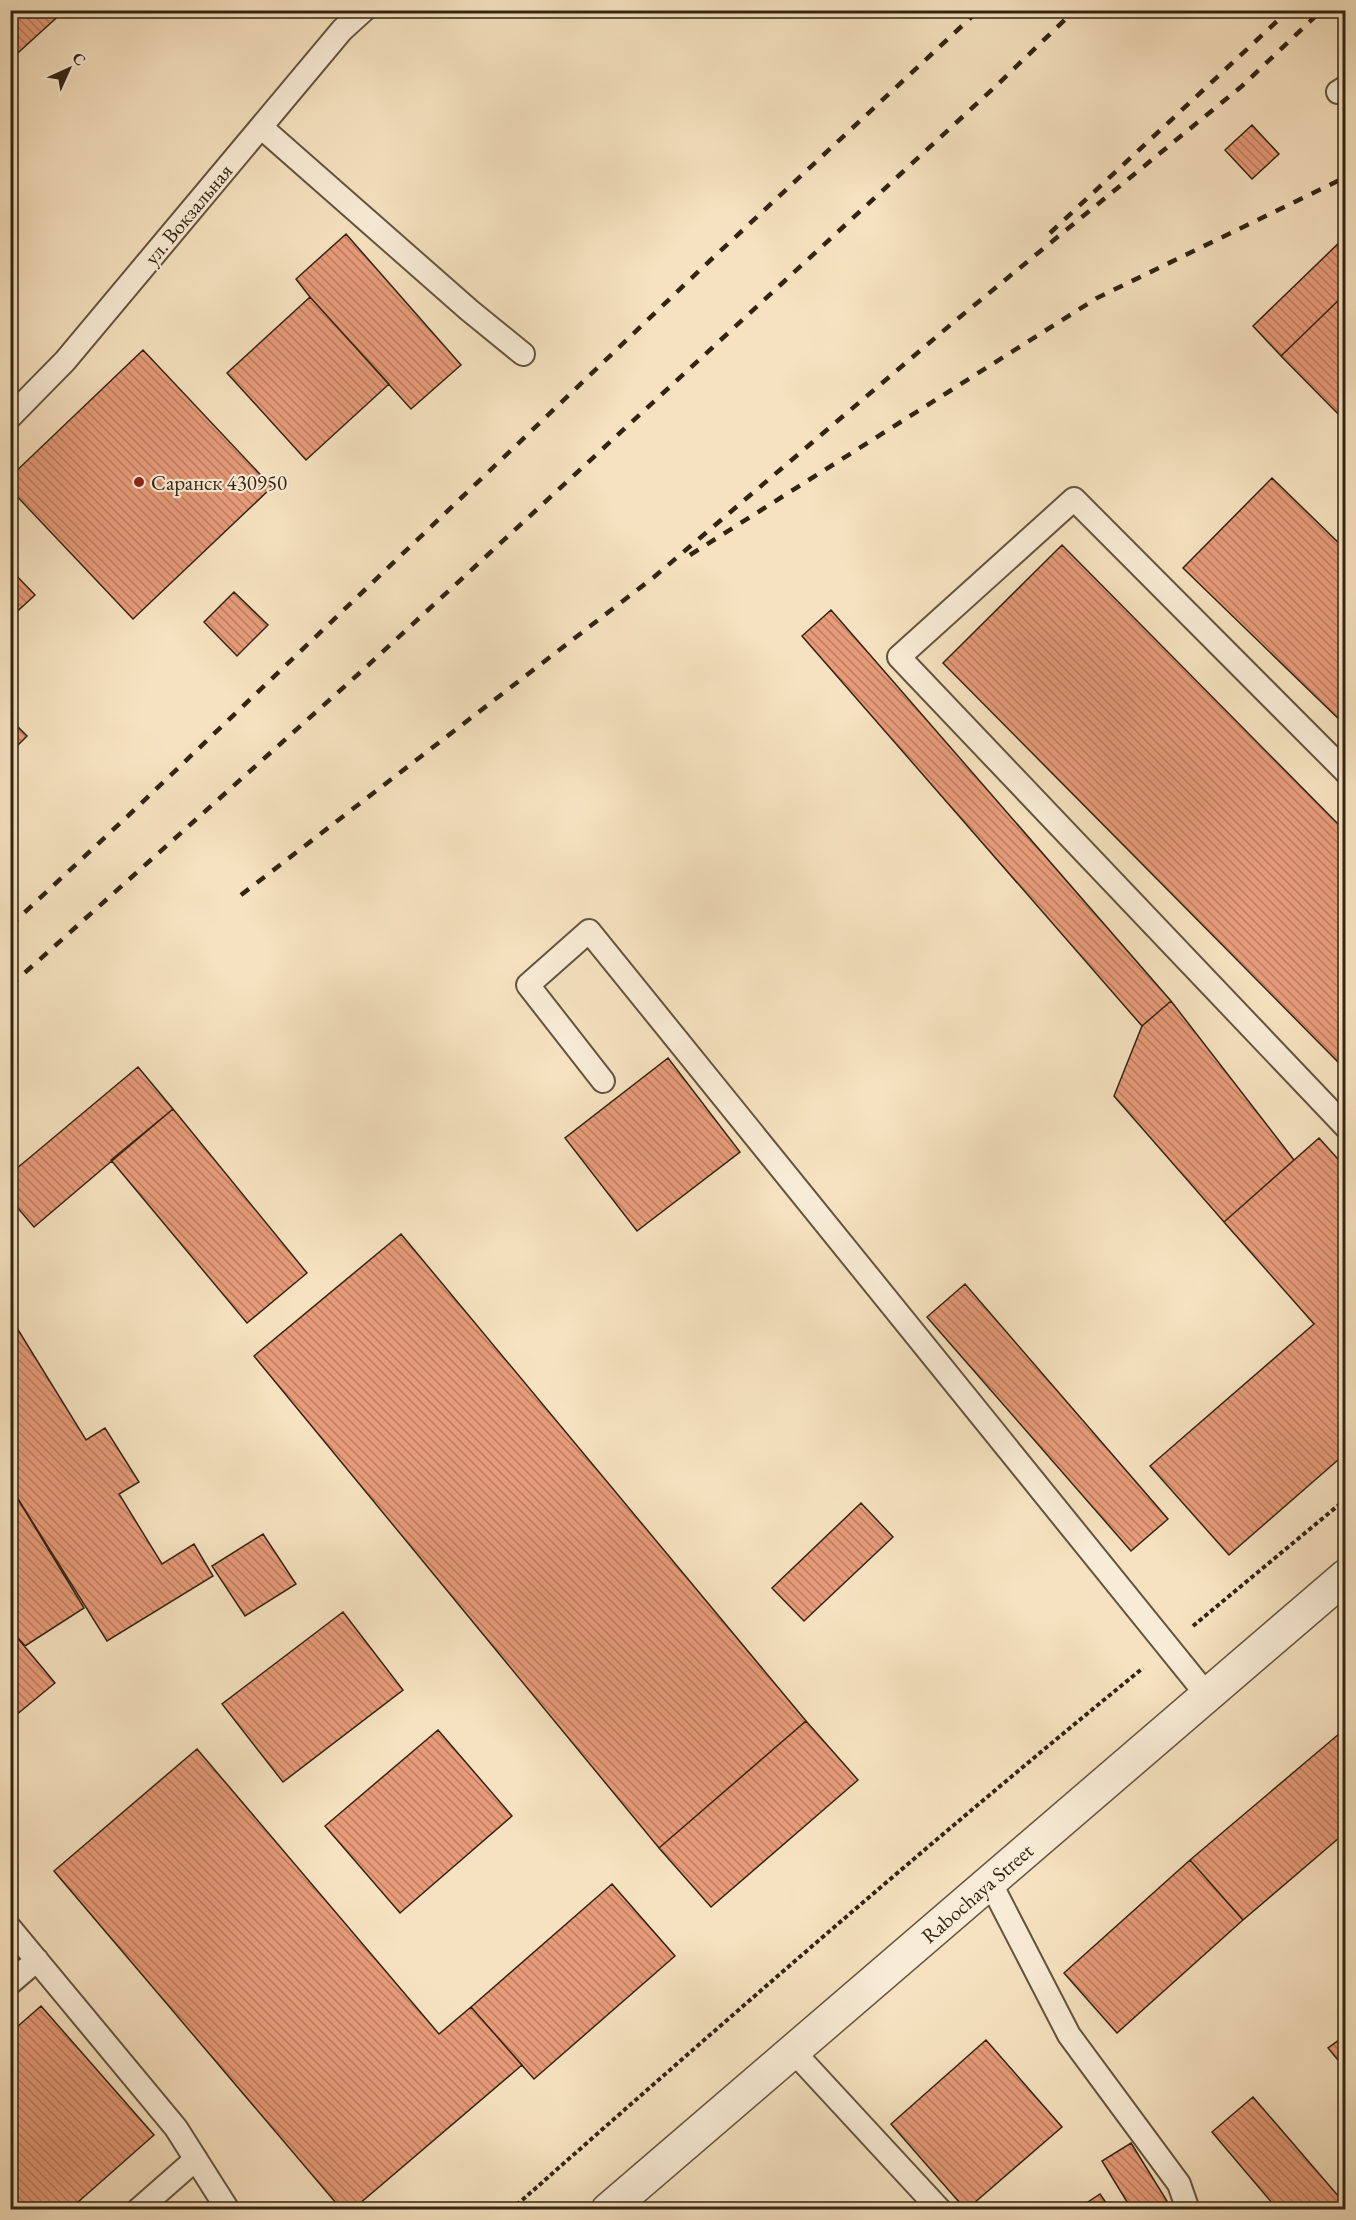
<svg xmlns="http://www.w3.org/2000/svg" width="1356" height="2220" viewBox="0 0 1356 2220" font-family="'EB Garamond',serif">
  <defs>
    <pattern id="building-back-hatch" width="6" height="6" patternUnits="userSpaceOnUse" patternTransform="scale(1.5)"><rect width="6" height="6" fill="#e79b79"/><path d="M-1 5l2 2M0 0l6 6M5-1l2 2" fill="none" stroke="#bc7e62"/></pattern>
  </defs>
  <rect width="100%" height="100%" fill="#f6e2c0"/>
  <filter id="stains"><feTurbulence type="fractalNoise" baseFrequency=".00333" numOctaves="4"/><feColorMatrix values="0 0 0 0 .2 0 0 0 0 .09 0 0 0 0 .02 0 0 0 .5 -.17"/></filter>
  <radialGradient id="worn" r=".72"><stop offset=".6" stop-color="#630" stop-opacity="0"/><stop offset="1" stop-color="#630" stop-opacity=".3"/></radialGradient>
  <path fill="url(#building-back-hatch)" stroke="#332412" stroke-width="1.5" d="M10,10h55l-55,50z
    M1252,125l27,29 -27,25 -27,-29z
    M346,234l115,131 -50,44 -101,-112 -14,-18z
    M1345,237l1,56 -65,63 -28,-30z
    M1346,293v129l-65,-66z
    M310,297l79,87 -83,76 -79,-87z
    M143,350l129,137 -139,132 -123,-130v-12z
    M1272,478l74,72v176l-163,-158z
    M1062,545l284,287v233l-3,2 -400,-404z
    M10,569l25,26 -25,23z
    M234,592l34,33 -31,31 -33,-34z
    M831,610l340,391 -29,25 -340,-390z
    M10,719l17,17 -17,17z
    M1171,1001l123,159 -70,62 -110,-126 28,-70z
    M668,1058l72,94 -103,79 -72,-93z
    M138,1067l35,42 -139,118 -24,-28v-25z
    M173,1109l134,164 -60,50 -136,-163z
    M1319,1138l27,30v285l-117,102 -79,-89 164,-142 -90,-102z
    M401,1234l405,487 -147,127 -405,-492z
    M965,1284l203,235 -37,32 -204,-234z
    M12,1320l74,120 19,-12 34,54 -20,12 43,70 32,-20 19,32 -106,65 -97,-155v-165z
    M10,1486l74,122 -59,38 -15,-17z
    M861,1503l32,34 -89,84 -32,-33z
    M263,1534l33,50 -51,32 -33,-50z
    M343,1612l60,78 -120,92 -61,-78z
    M10,1629l45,54 -45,37z
    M806,1721l52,59 -147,127 -52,-59z
    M1346,1728v104l-103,88 -53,-60z
    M438,1730l74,86 -112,97 -75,-87z
    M197,1749l242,285 32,-27 51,58 -170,145h-10l-288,-339z
    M1190,1860l53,60 -126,113 -53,-60z
    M612,1884l63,72 -141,123 -63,-72z
    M41,2006l113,129 -85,75h-59v-177z
    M1346,2035v35l-18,-22z
    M986,2040l76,87 -96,83 -75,-86z
    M1253,2097l93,108v5h-68l-66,-78z
    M1131,2143l36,58 -13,9h-22l-30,-49z
    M1100,2194l11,16h-35z
    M801,2203l5,7h-12z"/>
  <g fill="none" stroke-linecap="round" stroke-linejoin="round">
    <defs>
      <path id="service" d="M1338,92l8,-5
        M261,127l208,183 54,44
        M10,417l55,-56 277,-331 22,-20
        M1346,772l-272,-273 -175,158 447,470
        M603,1081l-75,-96 61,-54 618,764
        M990,1882l79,153 110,149 9,26
        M10,1928l166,200 52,82
        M10,1983l27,-23
        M793,2051l147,159
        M138,2210l58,-51"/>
      <path id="tertiary" d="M608,2210l738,-634"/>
    </defs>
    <use href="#service" stroke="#64543e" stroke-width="26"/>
    <use href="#tertiary" stroke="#64543e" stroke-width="36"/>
    <path stroke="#332412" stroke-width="4" stroke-dasharray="4.5 3" stroke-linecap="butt" d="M1193,1626l153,-127
      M511,2210c208,-184 417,-367 632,-542"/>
    <use href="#service" stroke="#f9ecd6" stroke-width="22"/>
    <use href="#tertiary" stroke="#f9ecd6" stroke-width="33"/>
    <path stroke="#332412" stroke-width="4.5" stroke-dasharray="10 10" stroke-linecap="butt" d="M1050,233l239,-223
      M690,555l407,-257 249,-121
      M241,895l413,-318 301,-256 287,-235 80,-76
      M10,926l121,-113 570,-544 278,-259
      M10,986l354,-317 633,-584 78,-75"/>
  </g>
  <circle fill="#8f2418" stroke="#f9ecd6" stroke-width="2" cx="139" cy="482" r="6"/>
  <g text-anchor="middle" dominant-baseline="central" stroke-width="4.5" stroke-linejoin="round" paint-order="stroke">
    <g font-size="21" fill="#332412" stroke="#f9ecd6">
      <text transform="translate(188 214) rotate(-50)">ул. Вокзальная</text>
      <text transform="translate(977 1893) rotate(-41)">Rabochaya Street</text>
    </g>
    <g font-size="21" fill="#332412" stroke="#f9ecd6" text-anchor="start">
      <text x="151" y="482">Саранск 430950</text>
    </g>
  </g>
  <rect width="1356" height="2220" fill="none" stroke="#f6e2c0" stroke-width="36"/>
  <rect x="12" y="12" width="1332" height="2196" fill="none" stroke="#332412" stroke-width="3"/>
  <rect x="18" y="18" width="1320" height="2184" fill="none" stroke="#332412" stroke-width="1.5"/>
  <g transform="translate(69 69) rotate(45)" stroke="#f9ecd6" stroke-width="4.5" paint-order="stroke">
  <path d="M0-4.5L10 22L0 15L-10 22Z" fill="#332412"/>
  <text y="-9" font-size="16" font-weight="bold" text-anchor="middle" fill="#332412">С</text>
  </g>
  <rect width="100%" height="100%" filter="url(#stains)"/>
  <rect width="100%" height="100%" fill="url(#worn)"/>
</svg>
